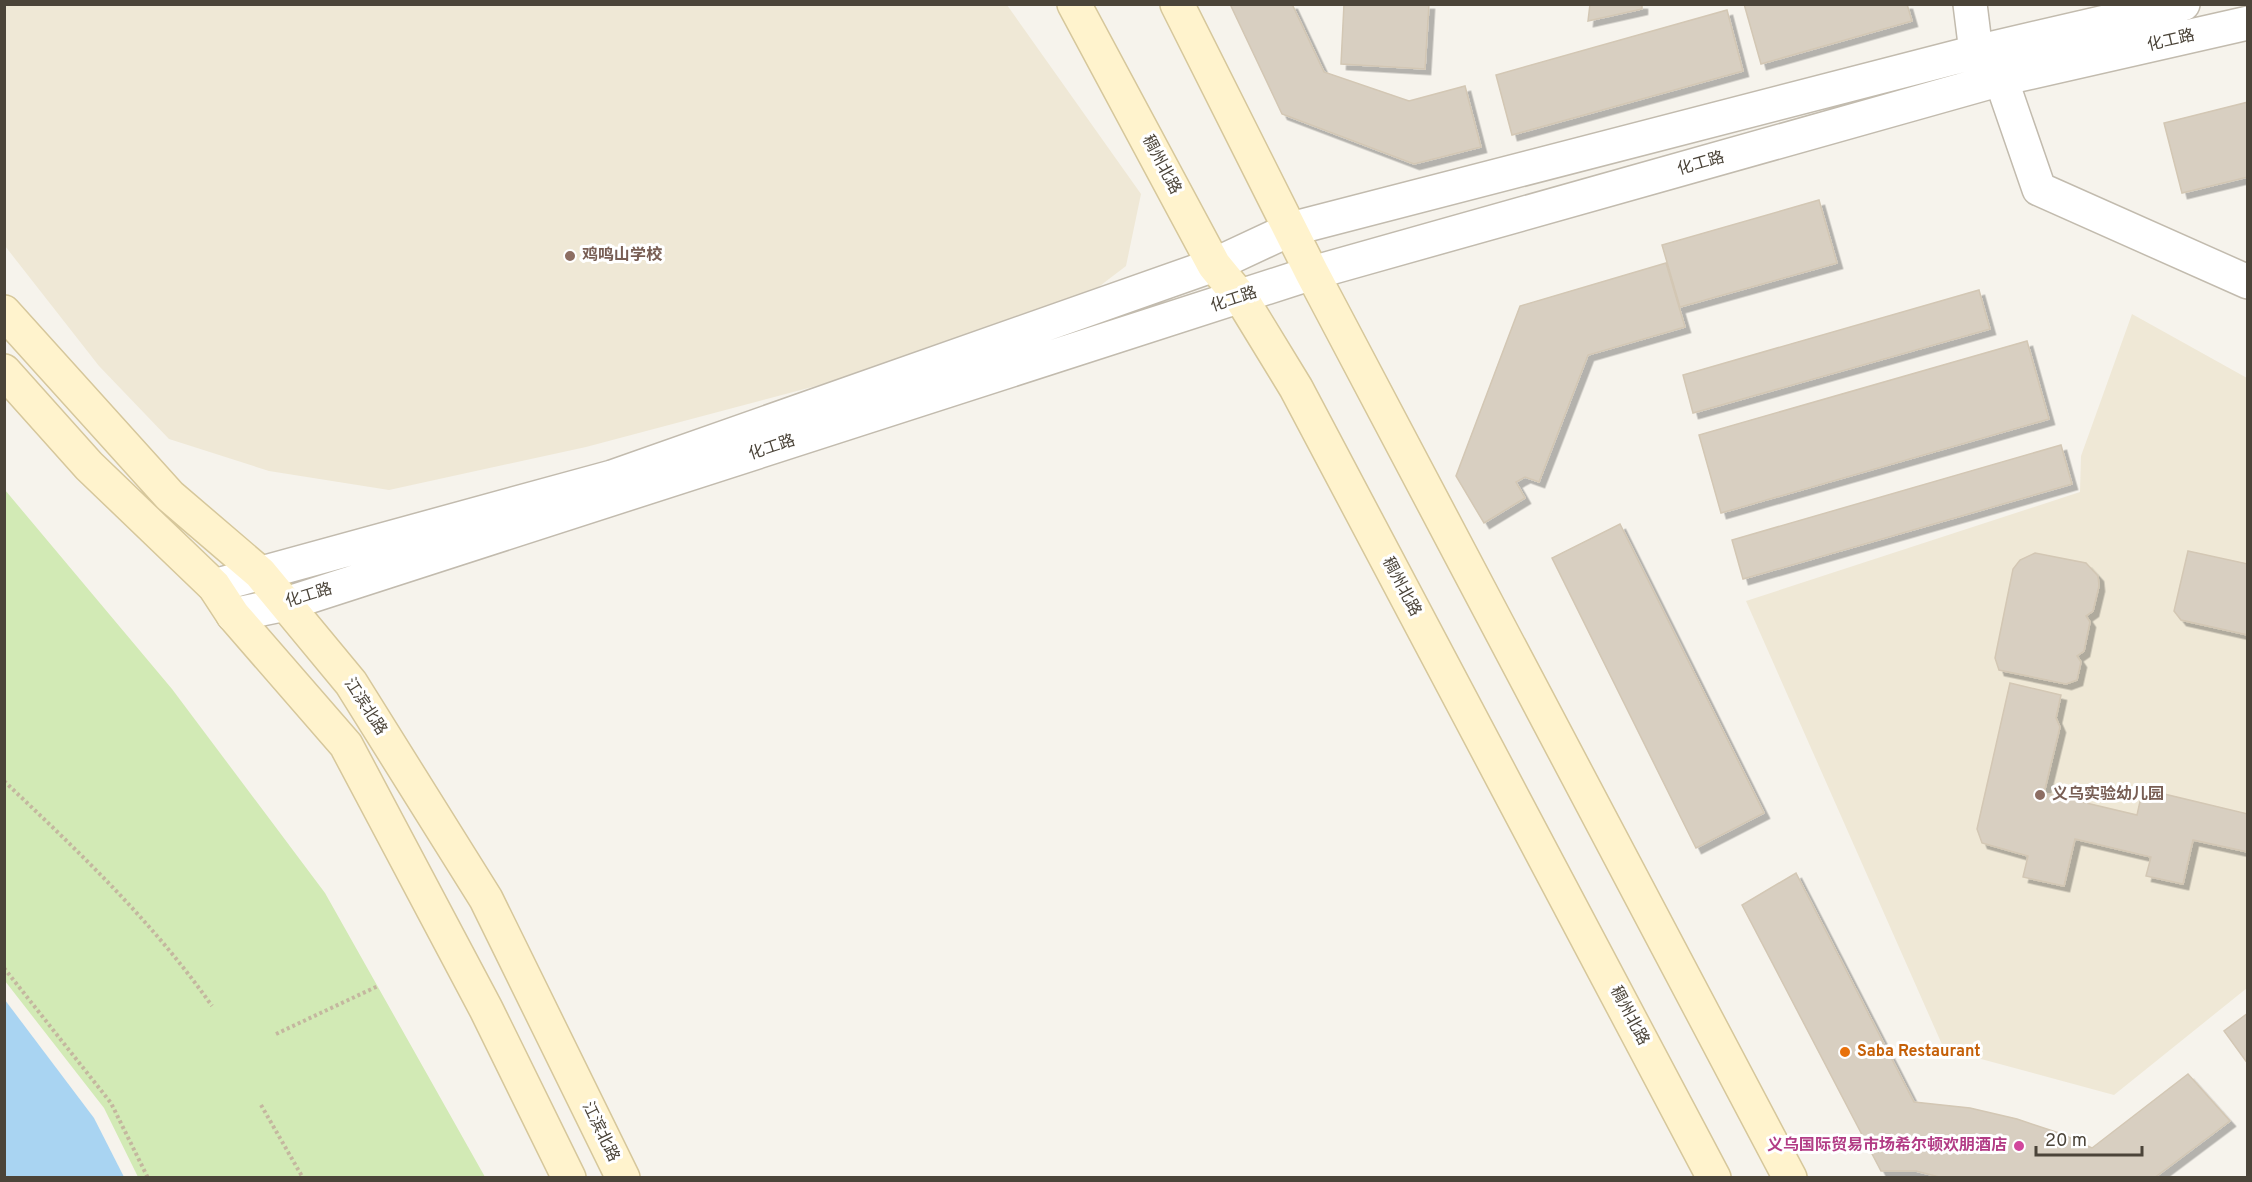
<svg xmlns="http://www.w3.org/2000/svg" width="2252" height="1182" viewBox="0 0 2252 1182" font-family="Overpass,'Noto Sans SC',sans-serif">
  <defs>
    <filter id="shadow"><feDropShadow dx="5.5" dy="5.5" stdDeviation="0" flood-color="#0004"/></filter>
  </defs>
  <rect width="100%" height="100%" fill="#f6f3ec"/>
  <path fill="#efe8d6" d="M5,4l1002,1 134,189 -15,72 -76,58 -464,123 -197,43 -120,-19 -100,-32 -70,-73 -94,-120z
    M2132,314l115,64v610l-133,107 -170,-46 -198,-448 334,-109 1,-36z"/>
  <path fill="#d2eab5" d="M5,490l167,199 153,204 160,284h-347l-34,-69 -99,-127z"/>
  <path fill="#a9d4f2" d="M5,1000l89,118 30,59h-119z"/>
  <path fill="#d8cfc1" stroke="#d3c7b4" stroke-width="1.5" filter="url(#shadow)" d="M1230,4h62l32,68 85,29 56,-15 16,61 -67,17 -132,-50z
    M1344,4h85l-4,65 -84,-5z
    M1590,4h52v5l-54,12z
    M1744,4h163l5,17 -151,43z
    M1727,10l16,61 -231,64 -16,-60z
    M2248,102v75l-66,16 -18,-70z
    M1819,200l18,63 -157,44 -18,-62z
    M1666,263l19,64 -97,28 -49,127 -14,-5 -9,5 9,16 -41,25 -28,-47 64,-170z
    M1979,290l11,39 -297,84 -10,-38z
    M2027,341l22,78 -328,94 -22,-78z
    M2061,445l11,39 -329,95 -11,-39z
    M1620,524l144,289 -68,35 -144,-290z
    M2188,551l60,13v71l-67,-15 -7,-9z
    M2035,553l51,10 12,13 1,10 -6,25 -7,5 4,6 -6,29 -7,5 4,6 -4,18 -11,4 -67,-14 -4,-12 18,-89 7,-9z
    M2010,683l51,12 -5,23 4,9 -16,66 93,22 4,-18 20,5 3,-8 84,20v38l-55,-12 -10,44 -37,-8 5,-19 -76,-18 -11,47 -41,-9 5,-21 -46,-13 -5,-14z
    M1796,873l118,229 56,6 47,11 45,15 30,14 96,-74 42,47 -76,57h-211l-27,-7h-35l-139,-266z
    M2248,1013v51l-24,-33z"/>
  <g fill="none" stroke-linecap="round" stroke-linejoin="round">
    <defs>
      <path id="minor" d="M1970,4l6,48 25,27 38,110 209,93"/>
      <path id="tertiary" d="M214,586l398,-109 602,-212 77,-36 685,-177 207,-48
        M233,615l53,-11 1026,-331 689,-194 247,-56"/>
      <path id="secondary" d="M1074,4l140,261 27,33 55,90 418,790
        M1177,4l135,269 478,905
        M4,312l166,184 90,77 91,110 135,216 137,279
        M4,371l85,95 125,120 19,29 113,130 140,264 83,169"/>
    </defs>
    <use href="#minor" stroke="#c2bbae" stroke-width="36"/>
    <use href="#tertiary" stroke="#c2bbae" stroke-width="36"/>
    <use href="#secondary" stroke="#d6c79b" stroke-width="36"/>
    <path stroke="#c4b79f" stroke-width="4" stroke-dasharray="3 3" stroke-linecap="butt" d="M4,781c75,71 148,140 208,225
      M4,968l107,135 37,75
      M276,1034l102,-48
      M261,1105l42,73"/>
    <use href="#minor" stroke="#fff" stroke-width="33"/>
    <use href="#tertiary" stroke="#fff" stroke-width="33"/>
    <use href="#secondary" stroke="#fff3cd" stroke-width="33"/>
  </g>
  <g fill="#8d6e63" stroke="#fff" stroke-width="2">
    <circle cx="570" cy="256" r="6"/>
    <circle cx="2040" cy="795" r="6"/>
  </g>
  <circle fill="#e8710a" stroke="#fff" stroke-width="2" cx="1845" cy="1052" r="6"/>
  <circle fill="#d1479c" stroke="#fff" stroke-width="2" cx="2019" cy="1146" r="6"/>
  <g text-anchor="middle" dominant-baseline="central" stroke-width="6" stroke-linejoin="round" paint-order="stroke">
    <g font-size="16" fill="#4b4439" stroke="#fff">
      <text transform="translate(2171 41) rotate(-13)">化工路</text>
      <text transform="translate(1701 164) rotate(-16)">化工路</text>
      <text transform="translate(1161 165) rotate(62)">稠州北路</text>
      <text transform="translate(1234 300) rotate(-18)">化工路</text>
      <text transform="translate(772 448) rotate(-18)">化工路</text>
      <text transform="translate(1401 587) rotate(62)">稠州北路</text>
      <text transform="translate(309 596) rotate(-17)">化工路</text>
      <text transform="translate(365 707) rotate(57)">江滨北路</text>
      <text transform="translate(1629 1016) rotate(62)">稠州北路</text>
      <text transform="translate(600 1132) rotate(64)">江滨北路</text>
    </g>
    <g font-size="16" font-weight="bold" fill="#785e54" stroke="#fff" text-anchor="start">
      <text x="582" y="256">鸡鸣山学校</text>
      <text x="2052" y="795">义乌实验幼儿园</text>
    </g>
    <g font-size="16" font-weight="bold" fill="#c56008" stroke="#fff" text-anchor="start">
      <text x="1857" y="1052">Saba Restaurant</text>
    </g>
    <g font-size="16" font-weight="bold" fill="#b23c85" stroke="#fff" text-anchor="end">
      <text x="2007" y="1146">义乌国际贸易市场希尔顿欢朋酒店</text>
    </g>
  </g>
  <rect width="2252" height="1182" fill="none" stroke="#4b4439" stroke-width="12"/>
  <path d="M2036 1146v9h106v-9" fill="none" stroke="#4b4439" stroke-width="3"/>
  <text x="2045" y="1146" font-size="18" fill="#4b4439" stroke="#ffffff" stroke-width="4.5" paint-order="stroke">20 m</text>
</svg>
